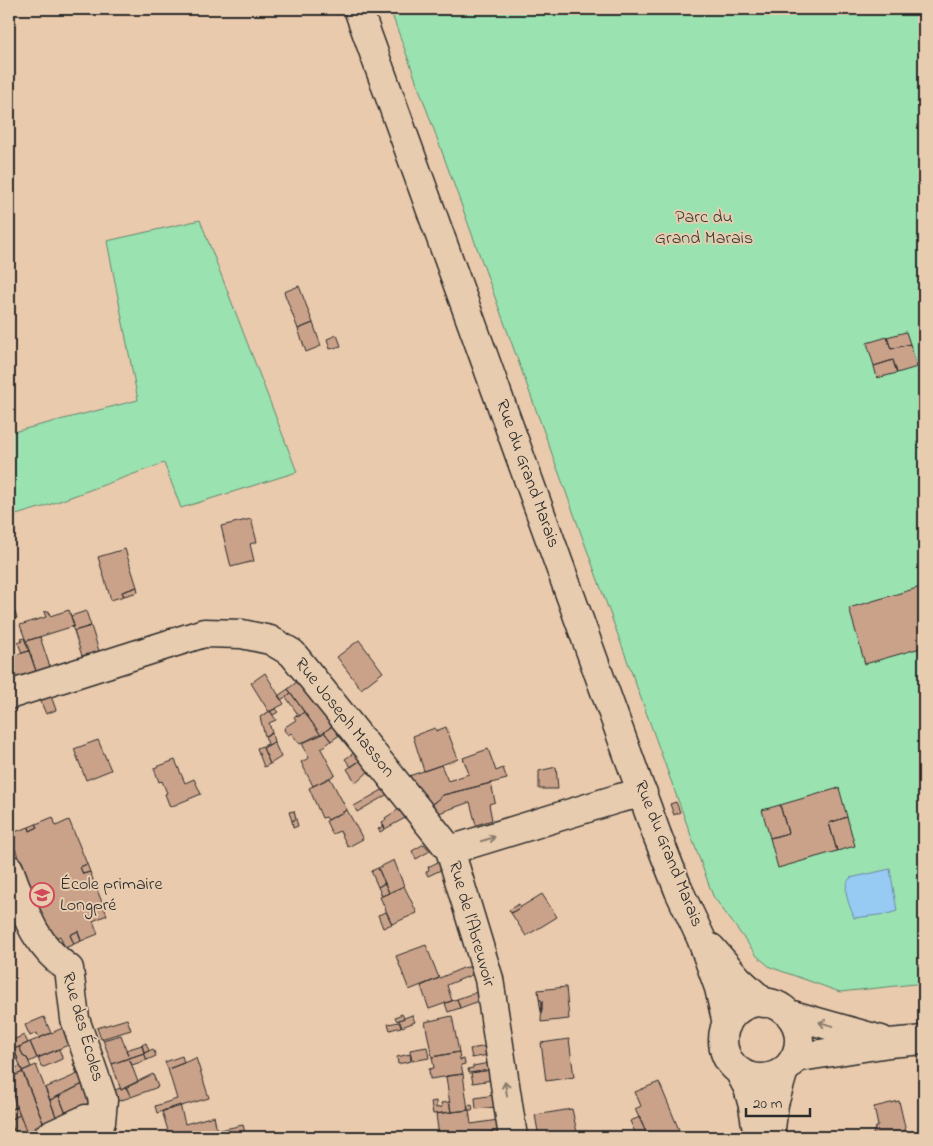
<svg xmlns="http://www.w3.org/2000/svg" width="933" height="1146" viewBox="0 0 933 1146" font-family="'Indie Flower',sans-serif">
  <rect width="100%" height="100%" fill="#eacaac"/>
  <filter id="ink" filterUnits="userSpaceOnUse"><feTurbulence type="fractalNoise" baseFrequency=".02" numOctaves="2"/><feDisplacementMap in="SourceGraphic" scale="10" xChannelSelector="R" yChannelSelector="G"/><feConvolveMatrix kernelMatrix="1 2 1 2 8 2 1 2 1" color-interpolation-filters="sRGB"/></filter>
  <g filter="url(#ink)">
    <path fill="#9ae2b0" stroke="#62866e" d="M390,9h534v974l-84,9 -70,-25 -13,-11 -44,-60z
      M200,220l97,252 -116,36 -17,-45 -121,44 -34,10v-84l129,-33 -31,-159z"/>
    <path fill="#97cbf4" stroke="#6c8ba4" d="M890,869l7,42 -10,3 -33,4c-4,-13 -13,-28 -4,-40z"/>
    <path fill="#caa28a" stroke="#2b2b2b" d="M299,286l14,37 -15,6 -14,-37z
      M313,323l8,23 -15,6 -8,-23z
      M906,332l4,12 -19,5 -4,-12z
      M337,335l4,11 -11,3 -3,-10z
      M887,337l4,12 19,-5 7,23 -20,6 -4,-13 -19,6 -7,-23z
      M893,360l4,13 -20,5 -3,-12z
      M251,519l6,23 -7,2 4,17 -23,6 -10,-41z
      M125,549l12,38 -15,5 2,4 -13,4 -13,-43z
      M924,586v61l-59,17 -16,-56z
      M137,587l1,5 -14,4 -2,-4z
      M9,602h2l6,16 -8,2z
      M69,610l5,16 -48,15 -6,-16 26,-8 -2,-5 5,-1 1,5z
      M86,611l5,15 -17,5 -2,-4 2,-1 -3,-10z
      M91,626l8,25 -17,5 -8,-25z
      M40,637l10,30 -14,4 -10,-30z
      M24,638l5,13 -7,2 -4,-10 4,-2 -1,-2z
      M359,640l24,32 -22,17 -24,-32z
      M29,651l7,20 -27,9v-23z
      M265,673l19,31 -15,8 -18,-29z
      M299,680l35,44 -13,11 -33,-46z
      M288,689l3,4 -10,7 -3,-4z
      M291,693l13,19 -5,4 -13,-19z
      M51,696l5,14 -10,4 -6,-14z
      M275,709l3,3 -5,3 -3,-4z
      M270,711l6,9 -7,3 3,10 -7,3 -5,-19z
      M304,712l17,23 -21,9 -9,-11 -3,2 -4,-5 1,-3 11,-7 -2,-3 2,-2 2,2z
      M334,725l7,9 -10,7 -7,-9z
      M446,727l12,32 -34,12 -11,-35 22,-8 1,3z
      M324,732l7,9 -10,8 14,26 -22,11 -12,-24 8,-4 -7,-15z
      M272,733l2,9 -11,6 7,16 -6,3 -7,-19 11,-4 -3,-8z
      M98,740l13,30 -25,10 -12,-31z
      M274,742l7,15 -11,7 -7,-16z
      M488,749l8,22 7,-3 4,11 -64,16 -12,10 -22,-29 32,-11 7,16 21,-7 -6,-16z
      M355,752l6,8 -10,7 -6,-8z
      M175,760l10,23 9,-4 7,15 -31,13 -5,-13 2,-1 -5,-12 -3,1 -5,-14z
      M361,760l8,11 -13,12 -9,-14z
      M556,767l2,22h-19v-18z
      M330,778l17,32 -19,10 -2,-3 -4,1 -13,-30z
      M491,783l4,19 -6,2 3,16 -16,5 -6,-23 -31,11 -8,-8 12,-10z
      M839,788l8,29 -18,6 8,28 -59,17 -8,-30 18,-5 -8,-28z
      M384,789l4,5 -31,18 -3,-6z
      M676,802l4,10 -6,3 -4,-11z
      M780,805l8,28 -18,5 -8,-28z
      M399,809l6,9 -20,11 -3,-7 4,-2 -1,-2z
      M347,810l16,29 -15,8 -8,-16 -8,3 -6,-13z
      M294,811l2,8 -4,2 -3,-9z
      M53,817l3,9 13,-6 18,44 -7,3 3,7 7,-2 17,43 -14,6 5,13 -17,7 -3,-10 -8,4 4,9 -9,4 -5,-12 -8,3 -9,-22 -7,3 -12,-49 -15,-37 20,-7 1,4 8,-4 -2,-3z
      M847,817l8,29 -18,5 -8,-28z
      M296,819l2,7 -5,2 -1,-7z
      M36,824l2,3 -8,4 -1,-4z
      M384,826l1,3 -5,3 -2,-3z
      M424,844l6,7 -14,8 -4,-8z
      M394,860l10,26 -15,7 -11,-25z
      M438,862l5,7 -15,7 -2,-4 3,-2 -1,-3z
      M87,864l3,8 -7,2 -3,-7z
      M378,868l7,15 -7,4 -7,-16z
      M385,883l4,10 -7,3 -4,-9z
      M404,886l13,27 -25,11 -12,-27z
      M542,894l15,23 -31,19 -15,-23z
      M519,904l2,3 -10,6 -2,-3z
      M386,912l6,12 -9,4 -5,-13z
      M78,931l3,10 -7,3 -4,-9z
      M426,945l13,33 -30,12 -13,-34z
      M473,966l1,8 -27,11 5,16 -23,8 -8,-23 42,-18z
      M566,987l3,32 -28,3 1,-21 -3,-2 -1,-9z
      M477,992l2,9 -19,7 -3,-9z
      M457,999l3,9 -12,4 -3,-9z
      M539,999l3,2v9l-1,2z
      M402,1014l2,4 -7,3 -2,-4z
      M412,1015l3,7 -13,5 -3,-7z
      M452,1016l7,36 -27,5 -7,-35z
      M44,1017l7,16 -12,5 -2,-5 -7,3 -5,-11z
      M127,1019l4,11 -30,9 -4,-11z
      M399,1022l2,5 -11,3 -2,-6z
      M65,1027l8,16 -36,15 -7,-16z
      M24,1035l4,8 -14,6 -3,-8z
      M121,1035l8,23 -17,6 -9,-24z
      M569,1039l5,38 -28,4 -5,-38z
      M11,1041l7,18 -9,4v-21z
      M30,1042l7,16 -8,4 -2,-4 -3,-1 -5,-10z
      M146,1043l3,8 -5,2 -2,-8z
      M142,1045l2,8 -15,5 -3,-8z
      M487,1046l1,9 -16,3 -2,-9z
      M19,1047l5,10 3,1 4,9 -9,4 -8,-22z
      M427,1047l2,11 -17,3 -2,-11z
      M59,1049l3,8v2l-18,8 -3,-1 -3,-8z
      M153,1049l3,7 -9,4 -3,-7z
      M459,1052l1,8 4,-1 1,5 -4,1 2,9 -33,5 -1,-10 5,-1 -2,-11z
      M144,1053l3,7 -15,5 -3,-7z
      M410,1054l1,7 -13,3 -1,-7z
      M182,1056l2,7 -16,6 -3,-7z
      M129,1058l9,24 -17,8 -9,-26z
      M196,1058l13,40 -52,15 -2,-7 22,-7 -9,-30z
      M81,1060l4,11 -8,3 -4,-10z
      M489,1063l1,7 -21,3 -1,-4 5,-1v-2z
      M36,1065l21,54 -13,6 -22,-54z
      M20,1066l3,6 -14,6v-7z
      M490,1070l2,10 -19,3 -2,-10z
      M85,1071l4,10 -39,19 -5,-12z
      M23,1072l21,53 -17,8 -18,-47v-8z
      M153,1074l5,13 -27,10 -5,-10z
      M463,1074l5,36 -17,2 -5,-36z
      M89,1081l7,20 -30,13 -7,-18z
      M659,1082l23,55h-34l-13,-28 6,-3 -6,-14z
      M126,1087l5,10 -19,6 -3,-10 11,-5 1,2z
      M494,1095l2,12 -20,2 -1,-11z
      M59,1096l7,18 -9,5 -7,-19z
      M436,1101v7l6,-1 -1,-4 8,-1 2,10 -18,2 -2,-12z
      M899,1101l6,26 -3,10h-30l3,-9 3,-2 -4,-19z
      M180,1105l5,19 29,-8 3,15 -29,6h-18l-8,-26z
      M472,1105l1,5h-5l-1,-4z
      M17,1107l3,8 -11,5v-10z
      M572,1109l6,28h-39l-4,-22z
      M469,1110l2,14 27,-4 2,11 -41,6h-20l-3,-23z
      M20,1115l7,18 -10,4 -8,-17z
      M640,1117l8,20h-11l-7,-16z
      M9,1120l8,17h-8z
      M243,1125l3,12h-34l-1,-5z
      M500,1131l1,6h-17v-4z
      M211,1132l1,5h-9v-3z
      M484,1133v4h-16l-1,-1z
      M158,1134v3h-13z"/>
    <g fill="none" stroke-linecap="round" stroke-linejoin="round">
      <defs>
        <path id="minor" d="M358,9l299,826 22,56 22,47 18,50 8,36
          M9,695l195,-62 38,1 28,6 22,13 158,197
          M9,869c16,41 22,73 60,100l6,50 28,81 -2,22
          M711,948l27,31 26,24
          M723 1040a38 38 0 1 1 76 0a38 38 0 1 1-76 0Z
          M789,1014l92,26
          M794,1058l95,-15 35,-3
          M739,1071l9,17 5,18 5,31
          M47,1137l39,-18 15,3
          M513,1137l-24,-158 -39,-129 170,-52 23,-5
          M770,1137l4,-33 10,-34"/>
      </defs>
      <use href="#minor" stroke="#2b2b2b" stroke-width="31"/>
      <use href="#minor" stroke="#e8ccaf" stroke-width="28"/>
    </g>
    <defs><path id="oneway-shaft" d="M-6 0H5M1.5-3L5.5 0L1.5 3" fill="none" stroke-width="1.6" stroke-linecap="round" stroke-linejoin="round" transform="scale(1.25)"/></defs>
    <g stroke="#8a7c6d">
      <use href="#oneway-shaft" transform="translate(488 839) rotate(-17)"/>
      <use href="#oneway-shaft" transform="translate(826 1024) rotate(-165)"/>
      <use href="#oneway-shaft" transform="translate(506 1089) rotate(-99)"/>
    </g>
  </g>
  <defs>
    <symbol id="school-ring" viewBox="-11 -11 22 22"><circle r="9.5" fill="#e8ccaf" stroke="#d1495b" stroke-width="1.5"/><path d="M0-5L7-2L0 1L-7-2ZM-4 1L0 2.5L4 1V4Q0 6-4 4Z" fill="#d1495b"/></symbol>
  </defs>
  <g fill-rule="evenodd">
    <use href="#school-ring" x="28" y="881" width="28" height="28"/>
  </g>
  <g text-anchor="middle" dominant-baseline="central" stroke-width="4" stroke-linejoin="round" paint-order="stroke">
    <g font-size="18" fill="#363d38" stroke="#e8ccaf">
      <text x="704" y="218">Parc du<tspan x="704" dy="21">Grand Marais</tspan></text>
    </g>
    <g font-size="18" fill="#2b2b2b" stroke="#e8ccaf">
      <text transform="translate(527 474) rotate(70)">Rue du Grand Marais</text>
      <text transform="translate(344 718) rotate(51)">Rue Joseph Masson</text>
      <text transform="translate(668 854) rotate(68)">Rue du Grand Marais</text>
      <text transform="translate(471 924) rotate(74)">Rue de l'Abreuvoir</text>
      <text transform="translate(82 1027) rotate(74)">Rue des Écoles</text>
    </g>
    <g font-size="18" fill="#2b2b2b" stroke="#e8ccaf" text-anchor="start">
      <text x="60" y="885">École primaire<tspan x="60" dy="21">Longpré</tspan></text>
    </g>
  </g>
  <rect width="933" height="1146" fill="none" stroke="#e8ccaf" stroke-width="30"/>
  <rect x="15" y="15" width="903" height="1116" fill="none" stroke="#2b2b2b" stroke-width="2" filter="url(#ink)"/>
  <path d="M746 1108v8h64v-8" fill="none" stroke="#2b2b2b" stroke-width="2.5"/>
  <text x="753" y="1108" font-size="15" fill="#2b2b2b" stroke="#e8ccaf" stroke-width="4" paint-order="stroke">20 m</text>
</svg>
